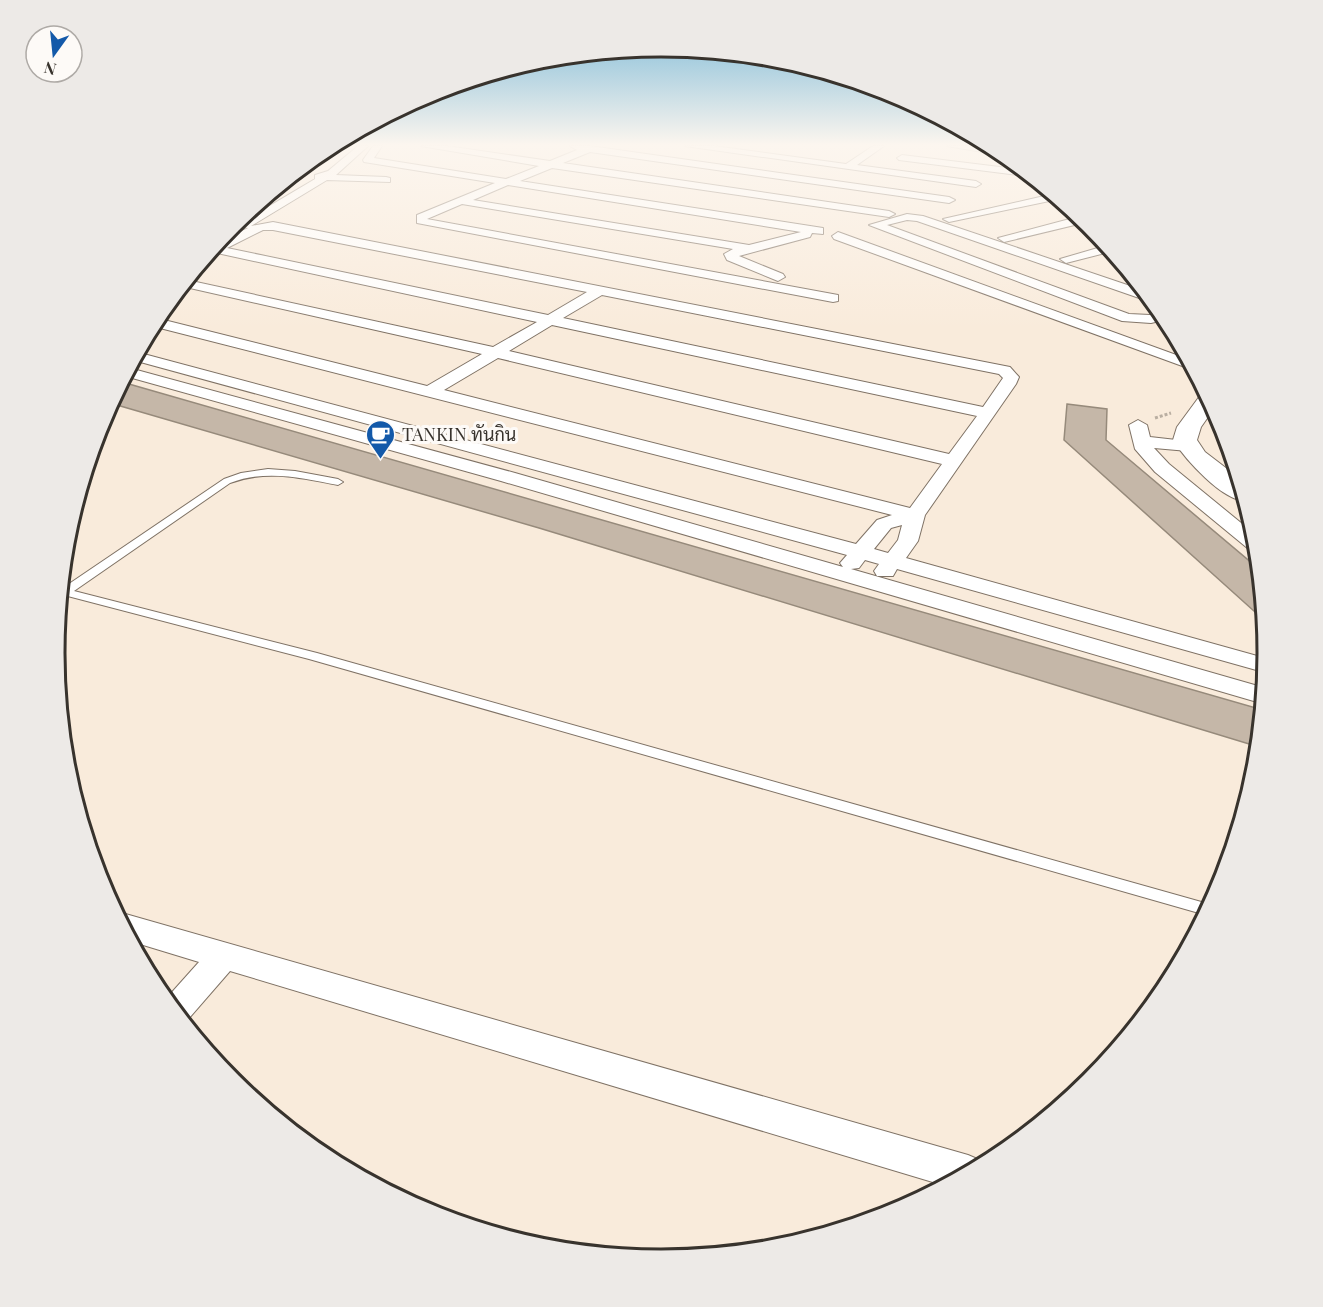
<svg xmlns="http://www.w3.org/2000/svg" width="1323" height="1307" viewBox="0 0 1323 1307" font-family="'Playfair Display',Sarabun,serif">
  <rect width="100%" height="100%" fill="#f9ebdb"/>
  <path fill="#c5b7a8" stroke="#968a7b" stroke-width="1.5" d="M122,382l1141,328 -4,37 -720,-219 -429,-125z
    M1067,404l40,5 -1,31 154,130 5,51 -201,-181z"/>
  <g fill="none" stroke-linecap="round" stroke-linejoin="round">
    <defs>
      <path id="lane" d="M268,469l27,2 43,8 5,3 -5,3c-37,-7 -71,-16 -108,-2l-156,108 243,62 895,252 -6,10 -897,-256 -249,-65 1,-6h2l161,-109 17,-6z"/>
      <path id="street" d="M329,146h10l-56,42h-7z
        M358,146h10l-32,29 50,2 4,1v4l-63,-2 -76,46 22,-4 737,145 9,10 -3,7 -91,131 -7,26 -12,17 362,101 -1,14 -370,-104 -4,7h-16l-3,-5 5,-7 -14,-4 -6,8 -8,1 414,119 -1,16 -763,-223 -376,-105 4,-8 4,1 382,104 328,94 -3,-4 7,-8 -714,-195 5,-8 2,1 716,191 21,-24 15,-5 -740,-189 4,-8 271,68 55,-32 -301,-68 6,-6 306,67 44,-25 -320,-69 -10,2 10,-12 31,-15 -7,-1v-4l74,-44v-4l13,-4zM263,230h10l314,62 -39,23 -321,-67zM602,295l397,79 4,4 -20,29 -420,-89zM552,325l425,91 -28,38 -440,-103zM498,358l444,106 -32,44 -466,-118zM902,525l-4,15 -10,13 -14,-4 17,-21z
        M373,146h9l-8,12 132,21 33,-13 -118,-20h26l103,15 27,-11 -7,-4h20l359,51 6,3 -6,3 -359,-51 -27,11 326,48 6,3 -6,3 -337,-49 -32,13 303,47v6l-11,-1 -2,4 -71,19 44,18 2,3 -7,4 -51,-21 -3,-6 9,-5 -271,-45 -35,15 411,76v6l-5,1 -416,-79v-8l78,-32 -131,-21 -1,-2zM508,185l293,47 -52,13 -276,-45z
        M685,146h29l132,18 27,-18h11l-27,19 119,16 5,3 -5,3z
        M947,146h33l20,5 -5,3z
        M902,155l122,15 5,4 -4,2 -126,-16 -2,-2z
        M1053,194l6,5 -110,23 -6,-3z
        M907,214l16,2 222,75 8,9h-8l-228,-79 -10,-1 -20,5 242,89 21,1 12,-4 6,8 -17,4 -29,-2 -253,-96z
        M1081,216l6,6 -83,20 -6,-4z
        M838,232l352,128 6,11 -362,-132 -2,-3z
        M1108,245l5,6 -47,12 -6,-4z
        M1138,420l9,5 3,12 44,5 3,4 -9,5 -34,-3 15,16 88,72 2,17 -8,-2 -96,-79 -20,-23 -6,-24z
        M122,913l846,242 14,6 2,5 -38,20 -716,-215 -46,53 -19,-24 34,-38 -69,-21 -14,-26z"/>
      <path id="secondary" d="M1207,392l8,15 -14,20 -4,13 8,12 34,26 8,23c-24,1 -62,-42 -74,-61l4,-13 25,-34z"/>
    </defs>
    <use href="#lane" stroke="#7f7265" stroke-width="2"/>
    <use href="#street" stroke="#7f7265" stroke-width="2"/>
    <use href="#secondary" stroke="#7f7265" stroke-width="2"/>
    <path stroke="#b9aea1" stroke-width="3" stroke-dasharray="3 2" stroke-linecap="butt" d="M1155,418l16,-5"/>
    <use href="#lane" fill="#fff" fill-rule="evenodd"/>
    <use href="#street" fill="#fff" fill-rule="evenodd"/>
    <use href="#secondary" fill="#fff" fill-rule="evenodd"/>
  </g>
  <linearGradient id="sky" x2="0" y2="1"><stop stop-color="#6db2d4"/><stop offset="0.44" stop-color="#fcf6ef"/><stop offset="1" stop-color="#fcf6ef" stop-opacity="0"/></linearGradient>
  <rect width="1323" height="329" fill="url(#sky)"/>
  <defs>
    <symbol id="cafe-pin" viewBox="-11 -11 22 30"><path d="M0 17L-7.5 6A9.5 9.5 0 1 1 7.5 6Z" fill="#1359a9" stroke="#fdfaf7"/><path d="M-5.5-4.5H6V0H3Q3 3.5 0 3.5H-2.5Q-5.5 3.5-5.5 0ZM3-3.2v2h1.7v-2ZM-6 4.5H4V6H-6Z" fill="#fff"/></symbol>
  </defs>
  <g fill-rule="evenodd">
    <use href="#cafe-pin" x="364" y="418" width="33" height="45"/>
  </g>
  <g text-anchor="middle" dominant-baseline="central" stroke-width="6" stroke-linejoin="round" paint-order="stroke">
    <g font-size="18" fill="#38332d" stroke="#fdfaf7" text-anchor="start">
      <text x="402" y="434">TANKIN ทันกิน</text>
    </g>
  </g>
  <path d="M0 0H1323V1307H0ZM65 653a596 596 0 1 1 1192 0a596 596 0 1 1-1192 0Z" fill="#edeae7" fill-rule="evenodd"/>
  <path fill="none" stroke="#38332d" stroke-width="3" d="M65 653a596 596 0 1 1 1192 0a596 596 0 1 1-1192 0Z"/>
  <g transform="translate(54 54) rotate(195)"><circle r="28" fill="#fdfaf7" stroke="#aeaaa6" stroke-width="1.5"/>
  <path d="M0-4.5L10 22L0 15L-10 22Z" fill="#1359a9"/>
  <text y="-9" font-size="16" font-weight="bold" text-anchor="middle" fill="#38332d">N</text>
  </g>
</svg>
